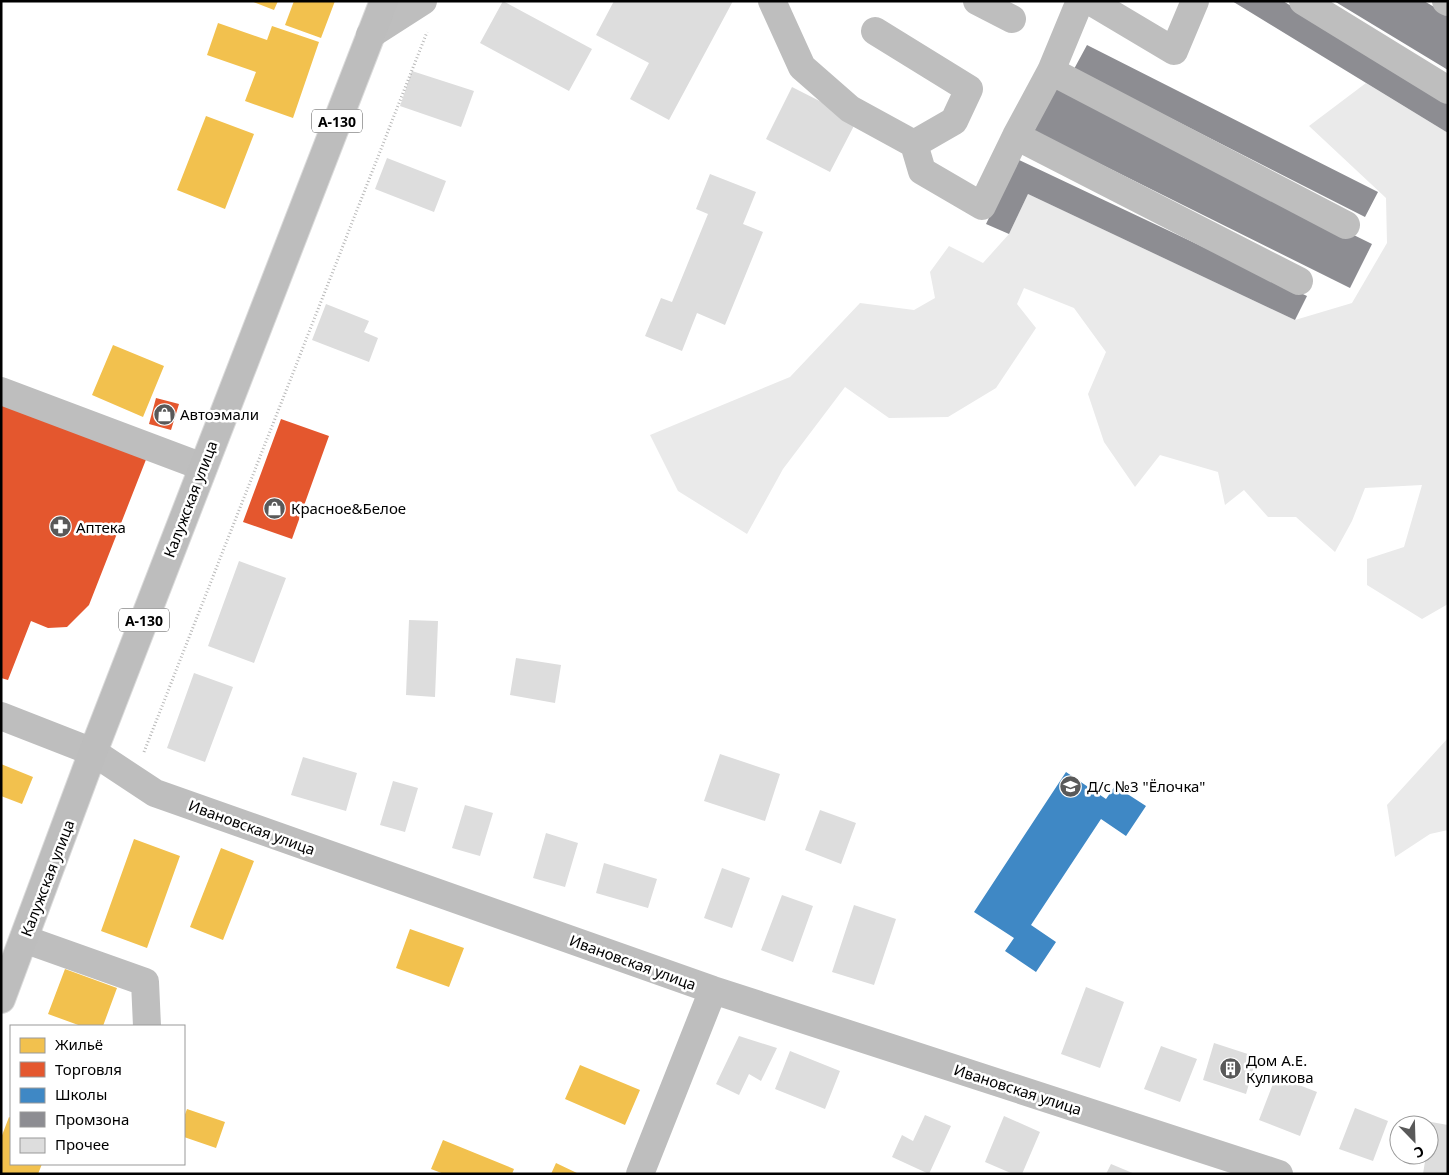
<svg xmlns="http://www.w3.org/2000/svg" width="1449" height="1175" viewBox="0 0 1449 1175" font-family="'Noto Sans',sans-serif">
  <rect width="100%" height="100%" fill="#fff"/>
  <path fill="#eaeaea" d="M1366,83l82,50v471l-26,15 -55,-34v-26l37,-12 18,-62 -57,3 -13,33 -17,31 -39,-35h-28l-24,-27 -19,15 -7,-33 -58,-17 -25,32 -31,-45 -16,-48 18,-42 -32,-44 -50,-20 -7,16 19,24 -40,60 -48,29 -59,1 -44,-31 -62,82 -36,65 -69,-43 -28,-56 140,-58 70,-74 54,7 21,-12 -5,-26 19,-26 34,17 26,-29 19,-40 267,126 57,-17 35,-60 -1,-45 -77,-72z
    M1448,738v92l-18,4 -35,23 -8,-52z"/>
  <path fill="#f2c14e" d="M251,1h27l-4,9z
    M294,1h41l-14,37 -36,-13z
    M218,23l49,17 5,-14 47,16 -26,76 -48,-17 11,-29 -49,-17z
    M206,116l48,18 -29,75 -48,-19z
    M113,345l51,21 -21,51 -51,-22z
    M1,764l32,13 -11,27 -21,-8z
    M134,839l46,17 -33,92 -46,-17z
    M221,848l33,13 -31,79 -33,-13z
    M410,929l54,19 -15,39 -53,-19z
    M65,969l52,19 -14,38h-22l-33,-12z
    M580,1065l60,25 -15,35 -60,-26z
    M187,1109l38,13 -9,26 -32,-11v-20z
    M9,1117l2,1v46h31l-4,10h-37v-36z
    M443,1140l71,29 -2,5h-68l-13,-5z
    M556,1163l23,11h-28z"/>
  <path fill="#e4572e" d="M156,398l23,6 -8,26 -22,-6z
    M1,401l146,56 -58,148 -22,22 -19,1 -17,-7 -23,59 -7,-2z
    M281,419l48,17 -37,103 -49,-17z"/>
  <path fill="#3f88c5" d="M1066,772l40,27 9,-13 31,20 -20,30 -25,-17 -70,106 25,17 -20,30 -31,-21 9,-13 -40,-26z"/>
  <path fill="#8d8d92" d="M1232,1h51l165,101v31z
    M1334,1h90l24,14v55z
    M1087,45l291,147 -13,25 -291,-148z
    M1056,88l316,156 -22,44 -316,-157z
    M1017,159l290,137 -12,24 -267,-126 -19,40 -23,-10z"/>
  <path fill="#ddd" d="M503,1l89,48 -23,42 -89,-48z
    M614,1h119l-64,119 -39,-21 19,-36 -53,-28z
    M412,71l62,20 -13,36 -61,-21z
    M792,87l65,33 -27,52 -64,-33z
    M387,158l59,23 -12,31 -59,-23z
    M710,174l46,18 -13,32 20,8 -38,93 -28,-12 -15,38 -37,-15 16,-38 11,4 36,-88 -12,-5z
    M326,304l43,17 -5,11 14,6 -9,24 -57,-22z
    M239,561l47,17 -32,85 -46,-17z
    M409,620l29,1 -3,76 -29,-2z
    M516,658l45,7 -6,38 -45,-8z
    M194,673l39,14 -28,75 -38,-14z
    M720,754l60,20 -15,47 -61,-20z
    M303,757l54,16 -11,38 -55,-16z
    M393,781l25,7 -13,44 -25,-7z
    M465,805l28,8 -13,43 -28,-8z
    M820,810l36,13 -15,41 -36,-14z
    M546,833l32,10 -13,44 -32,-9z
    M604,863l53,16 -9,29 -52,-15z
    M722,868l28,10 -18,50 -28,-10z
    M782,895l31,11 -20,56 -32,-12z
    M854,905l42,14 -22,66 -42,-13z
    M1086,987l38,15 -24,66 -39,-14z
    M739,1036l38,12 -16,33 -12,-7 -10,21 -23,-11z
    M1214,1043l43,14 -11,37 -43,-14z
    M1161,1046l36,13 -17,43 -36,-13z
    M790,1051l50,20 -15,38 -50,-20z
    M1276,1076l41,16 -17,44 -41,-16z
    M1355,1108l33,13 -15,40 -34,-12z
    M925,1115l26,11 -22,48 -37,-17 10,-22 11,6z
    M1004,1116l36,16 -18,42h-9l-28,-12z
    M1431,1122l17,3v49h-25l3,-19h3v-18z
    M1111,1164l24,10h-29z"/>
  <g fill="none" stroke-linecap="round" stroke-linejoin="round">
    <defs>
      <path id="major" d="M1,999l92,-247 291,-751"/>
    </defs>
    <use href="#major" stroke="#dbdbdb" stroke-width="30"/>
    <path stroke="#b8b8b8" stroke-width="3" stroke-dasharray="1 2.5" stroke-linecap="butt" d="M144,752l283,-720"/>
    <path stroke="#bebebe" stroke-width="28" d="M772,1l30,66 48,42 64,35 8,27 60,35 34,-70 35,-65 29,-70
      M977,1l35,18
      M1090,1l84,50 21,-50
      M1303,1l145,89
      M1446,1l2,1
      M875,31l94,58 -15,32 -40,23
      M370,35l53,-34
      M1051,71l295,154
      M1016,136l283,145
      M1,391l202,76
      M1,716l92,36 62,41 558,197 566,184
      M24,939l121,43 2,44
      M640,1174l73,-184"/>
    <use href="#major" stroke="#bdbdbd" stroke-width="28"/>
  </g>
  <defs>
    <symbol id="shop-disc" viewBox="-11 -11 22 22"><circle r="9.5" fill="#595959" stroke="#fff"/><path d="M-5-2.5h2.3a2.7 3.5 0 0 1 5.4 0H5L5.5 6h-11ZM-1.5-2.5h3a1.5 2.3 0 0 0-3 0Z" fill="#fff"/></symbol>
    <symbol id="pharmacy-disc" viewBox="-11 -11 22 22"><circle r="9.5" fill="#595959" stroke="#fff"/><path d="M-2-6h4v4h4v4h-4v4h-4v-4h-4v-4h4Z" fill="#fff"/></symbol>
    <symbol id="school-disc" viewBox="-11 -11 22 22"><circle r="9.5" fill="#595959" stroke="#fff"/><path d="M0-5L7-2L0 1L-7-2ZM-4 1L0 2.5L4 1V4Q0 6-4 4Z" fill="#fff"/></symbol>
    <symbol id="building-disc" viewBox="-11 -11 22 22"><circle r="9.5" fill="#595959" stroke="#fff"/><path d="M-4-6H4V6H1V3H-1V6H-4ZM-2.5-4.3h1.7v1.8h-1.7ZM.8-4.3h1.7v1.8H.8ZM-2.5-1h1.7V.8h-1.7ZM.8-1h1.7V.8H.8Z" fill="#fff"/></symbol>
  </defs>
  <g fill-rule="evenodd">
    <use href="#shop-disc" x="152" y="402" width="25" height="25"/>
    <use href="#shop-disc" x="262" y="496" width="25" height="25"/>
    <use href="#pharmacy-disc" x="48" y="514" width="25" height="25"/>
    <use href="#school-disc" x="1058" y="774" width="25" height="25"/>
    <use href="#building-disc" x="1218" y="1056" width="25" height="25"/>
  </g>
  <g text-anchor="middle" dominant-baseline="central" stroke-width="5" stroke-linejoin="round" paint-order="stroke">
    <g fill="#fff" stroke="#4c4c4c" stroke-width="1">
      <rect x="312" y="109.5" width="50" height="23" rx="4"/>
      <rect x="119" y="608.5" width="50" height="23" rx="4"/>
    </g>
    <g font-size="14" font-weight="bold" fill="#000">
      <text x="337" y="121">А-130</text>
      <text x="144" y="620">А-130</text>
    </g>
    <g font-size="15" fill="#000" stroke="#fff" text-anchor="start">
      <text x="180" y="414">Автоэмали</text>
      <text x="291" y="508">Красное&amp;Белое</text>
      <text x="76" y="527">Аптека</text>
      <text x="1087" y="786">Д/с №3 "Ёлочка"</text>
      <text x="1246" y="1060">Дом А.Е.<tspan x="1246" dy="17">Куликова</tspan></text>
    </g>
    <g font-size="15" fill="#000" stroke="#fff">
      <text transform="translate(190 499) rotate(-69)">Калужская улица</text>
      <text transform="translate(252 827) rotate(20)">Ивановская улица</text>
      <text transform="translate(47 878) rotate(-69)">Калужская улица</text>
      <text transform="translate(633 962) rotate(20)">Ивановская улица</text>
      <text transform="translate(1018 1089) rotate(18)">Ивановская улица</text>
    </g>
  </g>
  <rect width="1449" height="1175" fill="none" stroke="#000000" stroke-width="5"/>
  <rect x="10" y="1025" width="175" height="140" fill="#ffffff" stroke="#999999"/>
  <rect x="20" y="1038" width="25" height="15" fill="#f2c14e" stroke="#999999"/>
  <text x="55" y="1050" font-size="15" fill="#000000">Жильё</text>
  <rect x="20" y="1062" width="25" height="15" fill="#e4572e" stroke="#999999"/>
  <text x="55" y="1075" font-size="15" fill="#000000">Торговля</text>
  <rect x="20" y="1088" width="25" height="15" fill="#3f88c5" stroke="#999999"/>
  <text x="55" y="1100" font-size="15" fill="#000000">Школы</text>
  <rect x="20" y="1112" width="25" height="15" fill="#8d8d92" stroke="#999999"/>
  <text x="55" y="1125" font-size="15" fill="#000000">Промзона</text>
  <rect x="20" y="1138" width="25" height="15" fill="#dddddd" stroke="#999999"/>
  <text x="55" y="1150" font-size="15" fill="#000000">Прочее</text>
  <g transform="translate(1414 1140) rotate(157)"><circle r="24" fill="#ffffff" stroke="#999999"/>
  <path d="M0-4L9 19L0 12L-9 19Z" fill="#595959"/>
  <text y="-8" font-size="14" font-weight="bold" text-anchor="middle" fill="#000000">С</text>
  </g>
</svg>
